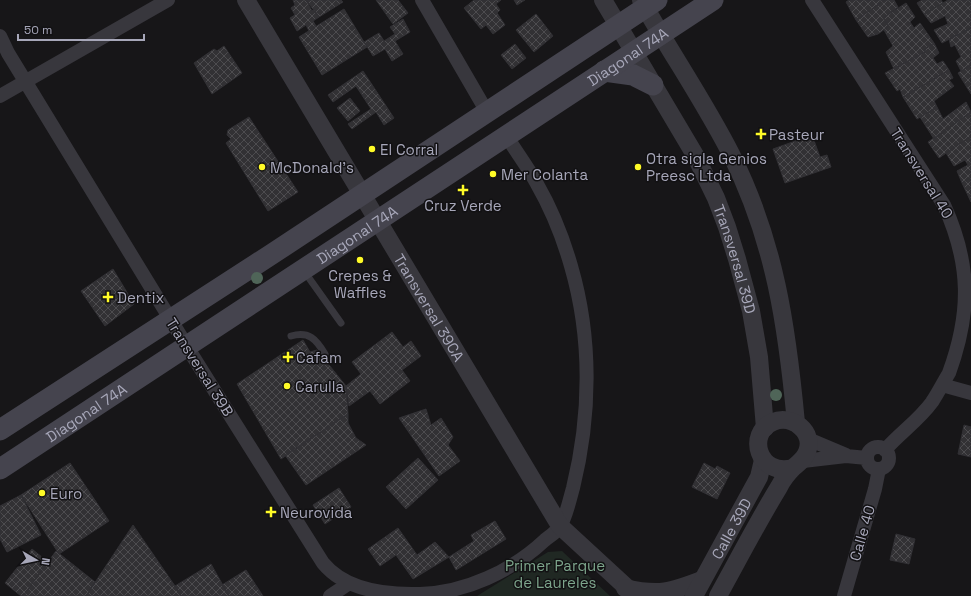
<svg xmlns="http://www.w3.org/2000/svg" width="971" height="596" viewBox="0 0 971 596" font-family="'Space Grotesk',sans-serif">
  <defs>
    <pattern id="building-cross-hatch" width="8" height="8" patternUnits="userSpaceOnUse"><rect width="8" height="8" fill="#323134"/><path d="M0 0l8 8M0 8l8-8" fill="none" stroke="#4d4c4f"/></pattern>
  </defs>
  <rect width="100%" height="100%" fill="#171618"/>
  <path fill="#202823" d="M562,551l48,45h-133l71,-44z"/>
  <path fill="url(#building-cross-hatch)" stroke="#313034" d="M293,0h13l6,11 2,-2 5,8 -6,4 3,5 -7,5 -3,-6 -9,6 -7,-13 5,-3 -4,-7 4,-3z
    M306,0h35l2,2 -24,15z
    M376,0h22l10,13 -15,11z
    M474,0h27l-5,4 4,6 -3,3 8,12 -12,9 -7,-9 -5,4 -17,-21z
    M514,0h11l-8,5z
    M849,0h36l-29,20 -10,-18z
    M885,0h9l4,7 -15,11 6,8 -11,8 -10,3 -12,-17z
    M922,0h19l2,3 -19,11 -7,-11z
    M948,0h23v28l-29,15 -8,-13 14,-6 -3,-8 -14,7 -7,-9z
    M906,3l9,14 -5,5 4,6 6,-5 14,20 -9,6v3l-31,17 -8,-17 7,-6 -9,-16 5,-4 -6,-8z
    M344,9l23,38 -45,28 -23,-38z
    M536,14l17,22 -19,16 -18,-22z
    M403,19l7,13 -15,9 8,13 -11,7 -7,-12 -12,7 -9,-14 15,-9 5,8 11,-7 -5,-7z
    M971,28v37l-10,6 -5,-10 5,-4 -6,-12 -4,2 -2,-8z
    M934,43l5,10 -6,5 4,6 6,-3 6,9 -46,27 -3,-8 -3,2 -12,-18 40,-21v-3z
    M515,44l11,14 -14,11 -11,-14z
    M224,46l18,27 -30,21 -18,-31 20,-14 3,2z
    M971,65v29l-13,-21z
    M949,70l4,8 -4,2 5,6 -20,15 3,6 -20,12 -14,-22z
    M363,71l31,47 -10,7 -8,-13 -24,17 -4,-5 23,-15 -15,-23 -23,16 -5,-7z
    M350,98l10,13 -12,10 -11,-13z
    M966,102l5,10 -37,27 -14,-22 17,-10 6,12z
    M971,112v24l-32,22 -11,-16z
    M249,117l49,75 -30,19 -42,-68 5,-4 -4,-4 1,-5z
    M812,135l8,22 7,-2 4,12 -46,16 -12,-34z
    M971,136v41l-9,6 -5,-12 11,-6 -3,-5 -11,6 -8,-13z
    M971,177v25l-9,-19z
    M113,269l21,35 -29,22 -24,-35z
    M392,332l11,15 8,-6 10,15 -19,14 8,11 -30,23 -10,-13 -21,15 -3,-20 15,-12 -9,-12z
    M303,340l7,12 7,-2 29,36 2,28 -67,45 -44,-75z
    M426,409l5,16 10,-7 12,19 -5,8 12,16 -21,15 -40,-58z
    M348,414v9l8,15 10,7 -60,40 -21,-30z
    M964,425l7,2v30l-13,-3z
    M418,458l20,22 -32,29 -20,-22z
    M70,463l39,58 -50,33 -38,-59z
    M704,463l11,6 2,-3 13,7 -13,26 -25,-12z
    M339,488l12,19 -26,17 -12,-19z
    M21,495l20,40 -34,17 -7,-13v-33z
    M495,521l11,18 -50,31 -7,-13 25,-16 -3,-6z
    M133,525l42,61 6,10h-95z
    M398,528l19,27 18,-13 14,15 -36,22 -17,-24 -16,11 -12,-17z
    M896,534l19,5 -6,25 -19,-4z
    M32,549l16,13 -25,34h-2l-16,-13z
    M56,551l39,31 -9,14h-63z
    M211,564l18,32h-48l-6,-10z
    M246,570l17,26h-34l-7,-11z"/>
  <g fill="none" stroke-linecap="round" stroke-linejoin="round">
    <path stroke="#38373d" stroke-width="7" d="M304,271l37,52
      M291,336c18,-5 25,3 34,18"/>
    <path stroke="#38373d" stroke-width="14" d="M422,0l65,112
      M812,0l132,205c27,59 27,108 5,168 -6,10 -11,20 -17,29 -13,18 -32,31 -47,48
      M0,36l8,17 186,305 129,205c22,27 63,32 97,31 45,-1 92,-23 125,-54 5,-4 12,-8 15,-14 6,-8 10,-28 13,-38 18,-73 19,-150 -2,-222 -8,-28 -19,-56 -34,-82 -9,-17 -21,-32 -31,-49
      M0,96l168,-96
      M942,385l29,8
      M808,439l38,16
      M867 458a11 11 0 1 1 22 0a11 11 0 1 1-22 0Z
      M803,461l43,-5 21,2
      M330,596l18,-12
      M844,596l31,-107 4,-20"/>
    <g stroke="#38373d" stroke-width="18">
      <path id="s1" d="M246,0l314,526 76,70"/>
      <path id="s2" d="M603,0l92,155 21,43 11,29 10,32 14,52 8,46 6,71"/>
      <path d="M641,0c29,52 63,101 90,154 44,88 56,172 65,269"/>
      <path d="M625,588c34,8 46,4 77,-8"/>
      <path id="s3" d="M694,596l65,-119 4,-17"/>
      <path d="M718,596c20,-36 39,-73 61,-109 3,-6 9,-14 14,-19 6,-6 11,-8 14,-16 8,-20 -15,-38 -34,-30 -27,11 -15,55 20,46"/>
    </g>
    <g stroke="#45444e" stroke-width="21">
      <path d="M604,71l29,4 20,10"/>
      <path d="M0,430l272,-176 385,-254"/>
      <path id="s4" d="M0,469l713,-469"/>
    </g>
  </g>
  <g fill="#4f6558">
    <circle cx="257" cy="278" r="6"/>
    <circle cx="776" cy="395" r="6"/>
  </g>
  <g fill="#fffb27" stroke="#121113" stroke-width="1.5">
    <path d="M759 128h4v4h4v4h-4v4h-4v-4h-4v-4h4z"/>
    <circle cx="372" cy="149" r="4"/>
    <circle cx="262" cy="167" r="4"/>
    <circle cx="638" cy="167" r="4"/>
    <circle cx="493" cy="174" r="4"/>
    <path d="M461 184h4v4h4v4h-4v4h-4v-4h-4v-4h4z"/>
    <circle cx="360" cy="260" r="4"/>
    <path d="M106 291h4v4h4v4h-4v4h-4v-4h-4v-4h4z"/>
    <path d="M286 351h4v4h4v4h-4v4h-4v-4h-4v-4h4z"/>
    <circle cx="287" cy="386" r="4"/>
    <circle cx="42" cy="493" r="4"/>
    <path d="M269 506h4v4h4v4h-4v4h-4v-4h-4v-4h4z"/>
  </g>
  <g text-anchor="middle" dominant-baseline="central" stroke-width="3" stroke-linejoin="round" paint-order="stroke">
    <g font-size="15" fill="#a7a7b9" stroke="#121113">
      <text stroke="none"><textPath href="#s4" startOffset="751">Diagonal 74A</textPath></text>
      <text transform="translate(922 173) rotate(58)">Transversal 40</text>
      <text stroke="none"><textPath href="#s4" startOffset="427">Diagonal 74A</textPath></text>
      <text stroke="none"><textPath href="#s2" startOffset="292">Transversal 39D</textPath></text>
      <text stroke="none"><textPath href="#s1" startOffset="358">Transversal 39CA</textPath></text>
      <text transform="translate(200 367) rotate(58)">Transversal 39B</text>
      <text stroke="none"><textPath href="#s4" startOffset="103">Diagonal 74A</textPath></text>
      <text stroke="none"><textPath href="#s3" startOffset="77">Calle 39D</textPath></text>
      <text transform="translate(862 533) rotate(-74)">Calle 40</text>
    </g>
    <g font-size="15" fill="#a7a7b9" stroke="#121113" text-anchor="start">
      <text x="769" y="134">Pasteur</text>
      <text x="380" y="149">El Corral</text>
      <text x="646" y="158">Otra sigla Genios<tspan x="646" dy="17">Preesc Ltda</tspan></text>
      <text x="270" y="167">McDonald's</text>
      <text x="501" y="174">Mer Colanta</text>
      <text x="463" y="205" text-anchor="middle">Cruz Verde</text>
      <text x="360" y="275" text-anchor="middle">Crepes &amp;<tspan x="360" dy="17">Waffles</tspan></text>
      <text x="117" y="297">Dentix</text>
      <text x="296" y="357">Cafam</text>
      <text x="295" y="386">Carulla</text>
      <text x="50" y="493">Euro</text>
      <text x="280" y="512">Neurovida</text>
    </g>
    <g font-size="15" fill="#7da58c" stroke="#121113">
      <text x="555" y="565">Primer Parque<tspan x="555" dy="17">de Laureles</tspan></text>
    </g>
  </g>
  <g transform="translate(36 560) rotate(99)" stroke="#121113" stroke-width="3" paint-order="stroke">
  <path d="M0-3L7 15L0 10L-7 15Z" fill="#a7a7b9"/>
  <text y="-6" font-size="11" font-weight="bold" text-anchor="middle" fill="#a7a7b9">N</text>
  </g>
  <path d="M18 34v6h126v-6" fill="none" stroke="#a7a7b9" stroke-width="2"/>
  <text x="24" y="34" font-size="12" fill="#a7a7b9" stroke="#121113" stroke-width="3" paint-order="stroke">50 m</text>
</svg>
